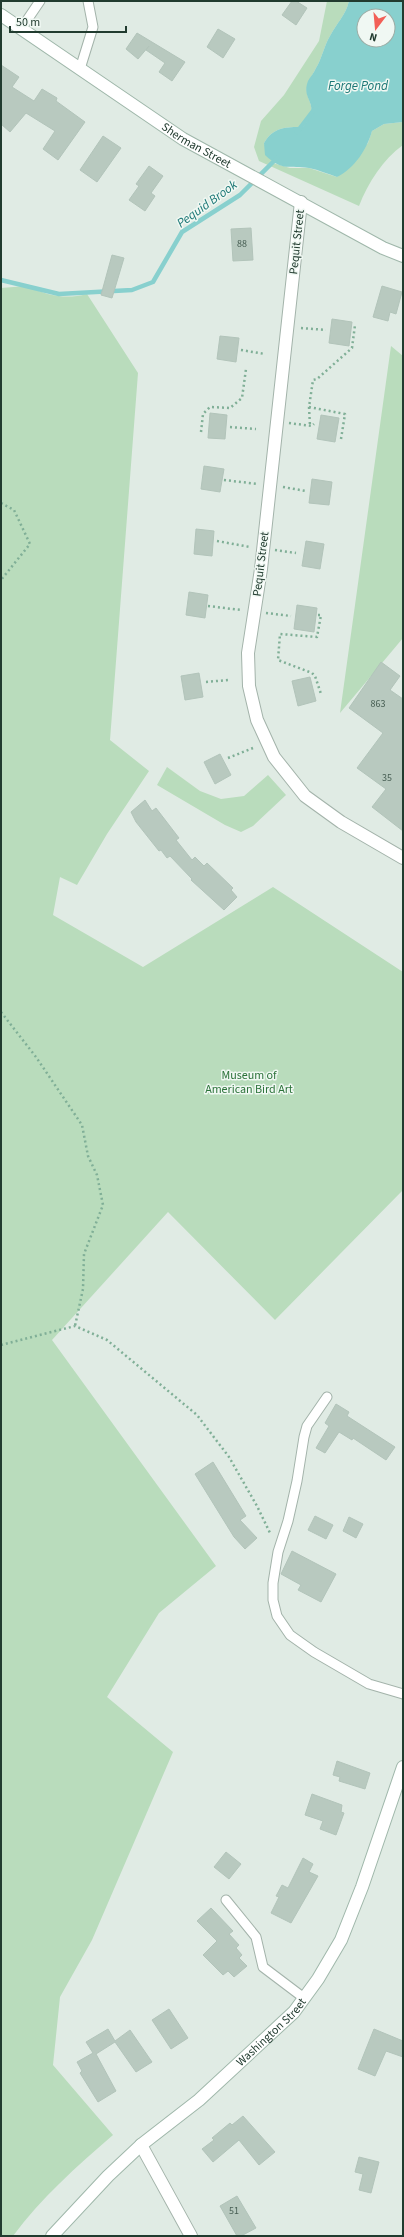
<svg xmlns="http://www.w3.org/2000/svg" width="404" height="2237" viewBox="0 0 404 2237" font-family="'Source Sans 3',sans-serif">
  <rect width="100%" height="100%" fill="#e0ebe4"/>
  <path fill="#b9dcbc" d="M327,1h22c-3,14 -13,23 -19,35 -6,10 -8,22 -14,32 -2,4 -5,9 -7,13 -9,20 14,22 -6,46 -17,0 -30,0 -39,16l9,20 17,5h19l28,9 31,-34 4,-12 12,-7 19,-2v23c-20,14 -35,38 -44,61l-100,-45 -5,-14 7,-26 23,-26 35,-54z
    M26,286c21,9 38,14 61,8l51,79 -28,367 39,31 -42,63 -30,51 -17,-8 -7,38 90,52 130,-80 130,85v218l-128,130 -107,-108 -116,128 164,226 -57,47 -52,84 66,55 -81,188 -32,57 -7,68 60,70c-36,31 -72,63 -100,101h-12v-1948z
    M391,346l12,10v282l-63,75z
    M167,767l33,24 21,8 23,-3 24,-21 18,20 -33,31 -12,6 -16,-7 -68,-40z"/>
  <path fill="#88d0ce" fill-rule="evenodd" d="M349,1h54v121l-19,2 -12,7c-5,18 -17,37 -35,46 -9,-3 -18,-7 -28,-9 -20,-3 -26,4 -44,-13l-1,-12c9,-16 22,-16 39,-16 20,-24 -3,-26 5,-46 2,-4 6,-8 8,-13 6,-10 8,-22 14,-32 6,-12 16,-21 19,-35zM364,16h24v24h-24z"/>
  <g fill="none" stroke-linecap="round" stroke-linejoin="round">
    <path stroke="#88d0ce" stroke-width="4.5" d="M297,132l19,-25
      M1,280l58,14 73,-4 21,-8 29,-50 58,-37 37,-37"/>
  </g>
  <path fill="#b8c9bf" stroke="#b2c4ba" d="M292,1h4l11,7 -11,17 -14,-10z
    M218,29l17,10 -12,19 -16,-11z
    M137,33l48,29 -13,19 -13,-9 6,-9 -19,-13 3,-4 -11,13 -12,-10z
    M1,65l18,12 -7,10 22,14 8,-12 15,9 -1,3 29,21 -27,38 -15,-11 12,-18 -29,-18 -16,19 -9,-8z
    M103,136l18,12 -24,34 -17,-12z
    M149,166l14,10 -12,17 4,3 -10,15 -16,-11 10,-14 -3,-2z
    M251,228l2,32 -20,1 -2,-32z
    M112,255l12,3 -12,40 -11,-3z
    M382,286l20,6 -6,22 -6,-2 -2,9 -15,-4z
    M332,319l20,3 -3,24 -20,-3z
    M220,336l19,2 -3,24 -19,-3z
    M210,413l17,2 -2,24 -17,-1z
    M321,415l18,3 -4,24 -18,-3z
    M204,466l20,3 -4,23 -19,-3z
    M312,479l20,3 -3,23 -20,-2z
    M196,529l18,2 -2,25 -18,-2z
    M306,541l18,3 -4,25 -18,-3z
    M189,592l19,3 -3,23 -19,-3z
    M297,605l20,3 -3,24 -20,-3z
    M381,662l19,14 -10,14 13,9v132l-31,-24 14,-18 -29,-21 26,-35 -34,-25z
    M199,673l4,24 -18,3 -4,-24z
    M310,677l6,24 -18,5 -6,-25z
    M220,754l11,21 -16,9 -11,-22z
    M145,800l7,11 4,-3 23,30 -3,2 16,20 3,-3 9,9 3,-3 26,25 -2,2 6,7 -13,13 -33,-30 1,-1 -22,-23 -3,2 -6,-8 -2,1 -23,-29 -5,-10z
    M336,1404l13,8 -2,4 48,31 -9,13 -33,-22 -1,2 -13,-8 -14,21 -9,-5 13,-22 -4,-3z
    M213,1462l33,54 -6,4 17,18 -12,11 -11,-12 -39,-63z
    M315,1516l18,9 -7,14 -18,-9z
    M349,1517l14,7 -7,14 -13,-7z
    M292,1551l44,23 -15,28 -23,-12 3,-5 -20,-11z
    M337,1761l33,12 -5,16 -26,-8 1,-4 -7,-2z
    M312,1794l30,11 -1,7 3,1 -8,22 -16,-6 3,-8 -18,-6z
    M226,1852l15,12 -12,15 -15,-12z
    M303,1858l10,6 -4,8 9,4 -27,47 -20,-10 8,-16 -3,-1 6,-11 6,3z
    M211,1908l22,23 -4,3 10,11 -3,3 6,7 -3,3 8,8 -13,11 -6,-6 -5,4 -20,-20 14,-14 -20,-20z
    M169,2009l19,29 -17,11 -19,-29z
    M108,2029l7,12 15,-11 22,32 -16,10 -21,-30 -19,12 20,37 -18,11 -18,-29 2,-2 -5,-9 16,-9 -7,-11z
    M374,2029l29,12v16l-17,-6 -11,25 -17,-7z
    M243,2116l32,36 -16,13 -20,-25 -26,22 -11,-13 12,-9 -2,-2 18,-15 2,2z
    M359,2157l20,5 -8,31 -12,-3 4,-16 -8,-2z
    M237,2196l19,32 -15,8h-4l-17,-30z"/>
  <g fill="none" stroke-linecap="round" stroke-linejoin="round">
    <defs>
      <path id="service" d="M21,29l19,-28
        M80,69l13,-42 -5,-26
        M327,1397l-20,29 -3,11 -7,44 -9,40 -10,31 -5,31v17l4,16 13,19 24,17 55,32 34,10
        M226,1900l30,37 7,30 41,31"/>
      <path id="minor" d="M301,202l-40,367 -13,84 1,33 8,34 17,37 31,39 36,26 62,36
        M141,2145l50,91"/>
      <g id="secondary">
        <path id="s1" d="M1,15l182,124 200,109 20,8"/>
        <path id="s2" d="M52,2236l56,-60 33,-31 58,-45 95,-88 24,-33 23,-39 21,-53 41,-120"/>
      </g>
    </defs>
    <use href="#service" stroke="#a3b3aa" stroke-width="11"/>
    <use href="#minor" stroke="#a3b3aa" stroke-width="14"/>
    <use href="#secondary" stroke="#9fb7aa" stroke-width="14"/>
    <path stroke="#80af97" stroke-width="2.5" stroke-dasharray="2 3" stroke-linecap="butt" d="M301,328l25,2
      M241,350l24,4
      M309,407l1,19
      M289,423l23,3 2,-2
      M230,427l26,2
      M201,432l2,-18 7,-7 20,1 12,-10 4,-29
      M341,439l4,-25 -36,-7 4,-27 4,-1 35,-31 3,-23
      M224,480l34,4
      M283,487l23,4
      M1,503l13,7 16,34 -29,36
      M217,541l33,6
      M275,550l21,3
      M208,606l33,4
      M266,613l25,3
      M318,615h3l-4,22 -37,-3 -2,26 34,13 3,3 6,18
      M206,682l22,-2
      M228,758l25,-10
      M1,1012l35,45 46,68 6,31 9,19 6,30 -19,49 -1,35 -8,37
      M1,1345l74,-19 32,14 90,75 32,42 28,49 14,29"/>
    <use href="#service" stroke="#fff" stroke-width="9"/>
    <use href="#minor" stroke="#fff" stroke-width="12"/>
    <use href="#secondary" stroke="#fff" stroke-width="12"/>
  </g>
  <g text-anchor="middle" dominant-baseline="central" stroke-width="3" stroke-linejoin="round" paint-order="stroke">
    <g font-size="10" fill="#475e53">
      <text x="242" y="244">88</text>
      <text x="378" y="704">863</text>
      <text x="387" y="778">35</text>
      <text x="234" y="2211">51</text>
    </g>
    <g font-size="12" fill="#213b2f" stroke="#f0f8f3">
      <text stroke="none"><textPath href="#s1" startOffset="235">Sherman Street</textPath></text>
      <text transform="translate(297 242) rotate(-84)">Pequit Street</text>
      <text transform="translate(261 564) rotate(-83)">Pequit Street</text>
      <text stroke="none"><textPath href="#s2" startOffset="300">Washington Street</textPath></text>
    </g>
    <g font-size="12" fill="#2b7239" stroke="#f0f8f3">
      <text x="249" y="1075">Museum of<tspan x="249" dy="14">American Bird Art</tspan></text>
    </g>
    <g font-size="13" font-style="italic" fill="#1b7775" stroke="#f0f8f3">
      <text x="358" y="86">Forge Pond</text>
      <text transform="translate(207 204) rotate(-36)">Pequid Brook</text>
    </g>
  </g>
  <rect width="404" height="2237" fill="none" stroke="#213b2f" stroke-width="4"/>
  <g transform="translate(376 28) rotate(196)"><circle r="19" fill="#f0f8f3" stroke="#9daca5"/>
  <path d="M0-3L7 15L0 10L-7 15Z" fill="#f26057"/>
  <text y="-6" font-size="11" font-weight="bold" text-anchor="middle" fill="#213b2f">N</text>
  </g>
  <path d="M10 26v6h116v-6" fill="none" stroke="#213b2f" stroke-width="2"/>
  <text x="16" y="26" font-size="12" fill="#213b2f" stroke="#f0f8f3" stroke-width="3" paint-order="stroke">50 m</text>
</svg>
